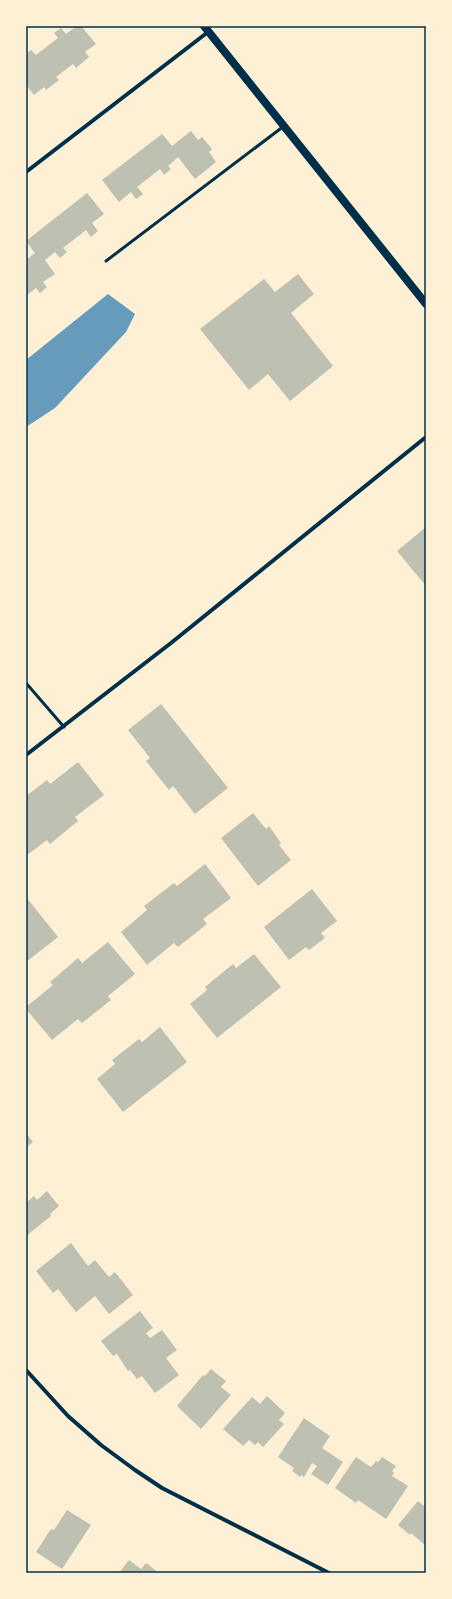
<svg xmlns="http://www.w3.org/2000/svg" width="452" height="1599" viewBox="0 0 452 1599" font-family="'Nunito Sans',sans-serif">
  <rect width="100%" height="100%" fill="#fdf0d5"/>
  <path fill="#669bbc" d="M108,294l27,20 -9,18 -71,76 -29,19v-67z"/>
  <path fill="#bec0b2" d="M73,26h11l-2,1 14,17 -11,8 4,5 -13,11 -3,-4 -17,13 3,3 -13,10 -2,-3 -10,8 -8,-10v-31l5,-4 5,5 22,-17 -4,-5 7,-5 5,6 8,-6z
    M191,131l7,9 4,-3 10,12 -3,3 7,10 -21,17 -17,-22 -10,9 3,3 -7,6 -4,-6 -23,18 6,7 -7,5 -5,-7 -12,10 -17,-22 60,-46 10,12z
    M87,193l17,21 -12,9 6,8 -7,6 -5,-7 -23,18 4,4 -7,6 -5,-6 -10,8 10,14 -12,8 4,5 -7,6 -4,-5 -10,8v-36l9,-7 -9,-12z
    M298,274l16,20 -23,19 42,53 -43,35 -22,-27 -19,16 -49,-61 64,-50 11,13z
    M426,527v59l-29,-35z
    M161,704l67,84 -33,26 -22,-28 -4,4 -23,-29 4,-3 -22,-28z
    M78,762l26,33 -29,22 3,4 -28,23 -3,-4 -21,16v-60l21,-16 3,4z
    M253,813l13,16 3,-3 12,17 -2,2 12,15 -33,26 -37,-48z
    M205,864l26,34 -28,21 4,5 -29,23 -4,-4 -27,22 -26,-33 26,-22 -3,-4 30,-23 3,3z
    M312,889l25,32 -16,12 4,5 -16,12 -3,-3 -17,13 -25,-33z
    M26,897l32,40 -32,25z
    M108,942l27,32 -27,22 3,4 -29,23 -4,-4 -26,21 -26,-31v-2l27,-22 -3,-3 28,-24 4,5z
    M254,954l27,33 -64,51 -27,-34 17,-14 -2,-3 28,-23 3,4z
    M160,1027l27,35 -64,50 -26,-33 18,-15 -3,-4 27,-21 3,3z
    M26,1133l7,9 -7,6z
    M47,1191l12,15 -9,8 1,2 -25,20v-33l8,-7 3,4z
    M71,1243l17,23 7,-6 14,17 6,-5 18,23 -24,19 -14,-18 -19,16 -18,-23 -5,4 -17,-22z
    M140,1311l13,17 -7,5 4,5 12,-8 15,20 -11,8 13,17 -24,18 -13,-17 -5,3 -7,-9 -2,1 -11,-17 -4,2 -12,-15z
    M211,1369l15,12 -5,6 10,8 -30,34 -24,-23 26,-31 2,1z
    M267,1396l18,17 -6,7 5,4 -21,23 -5,-5 -3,3 -6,-5 -6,6 -20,-17 29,-32 8,7z
    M304,1418l26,18 -8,12 21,14 -15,23 -17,-11 6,-8 -5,-3 -8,14 -3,-2 -1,2 -8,-6 2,-3 -16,-11z
    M356,1457l15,10 5,-6 2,1 4,-5 14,9 -4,5 2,2 -2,3 16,10 -22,33 -28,-19 -2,3 -21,-15z
    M418,1501l8,7v38l-15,-13 -1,2 -12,-10z
    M67,1510l24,15 -29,44 -26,-17 15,-23 3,1z
    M129,1560l12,9 5,-6 13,10h-40z"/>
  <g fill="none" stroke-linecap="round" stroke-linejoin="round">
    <path stroke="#003049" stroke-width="3" d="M106,261l178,-135
      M26,683l38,44"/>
    <path stroke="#003049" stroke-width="4" d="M26,172l182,-140
      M26,755l145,-112 255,-206
      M26,1370l42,46 33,29 34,25 27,18 167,85"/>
    <path stroke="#003049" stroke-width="8" d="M204,26l222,278"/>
  </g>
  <rect width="452" height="1599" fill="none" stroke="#fdf0d5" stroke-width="54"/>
  <rect x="27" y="27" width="398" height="1545" fill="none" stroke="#003049" stroke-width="1.5"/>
</svg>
